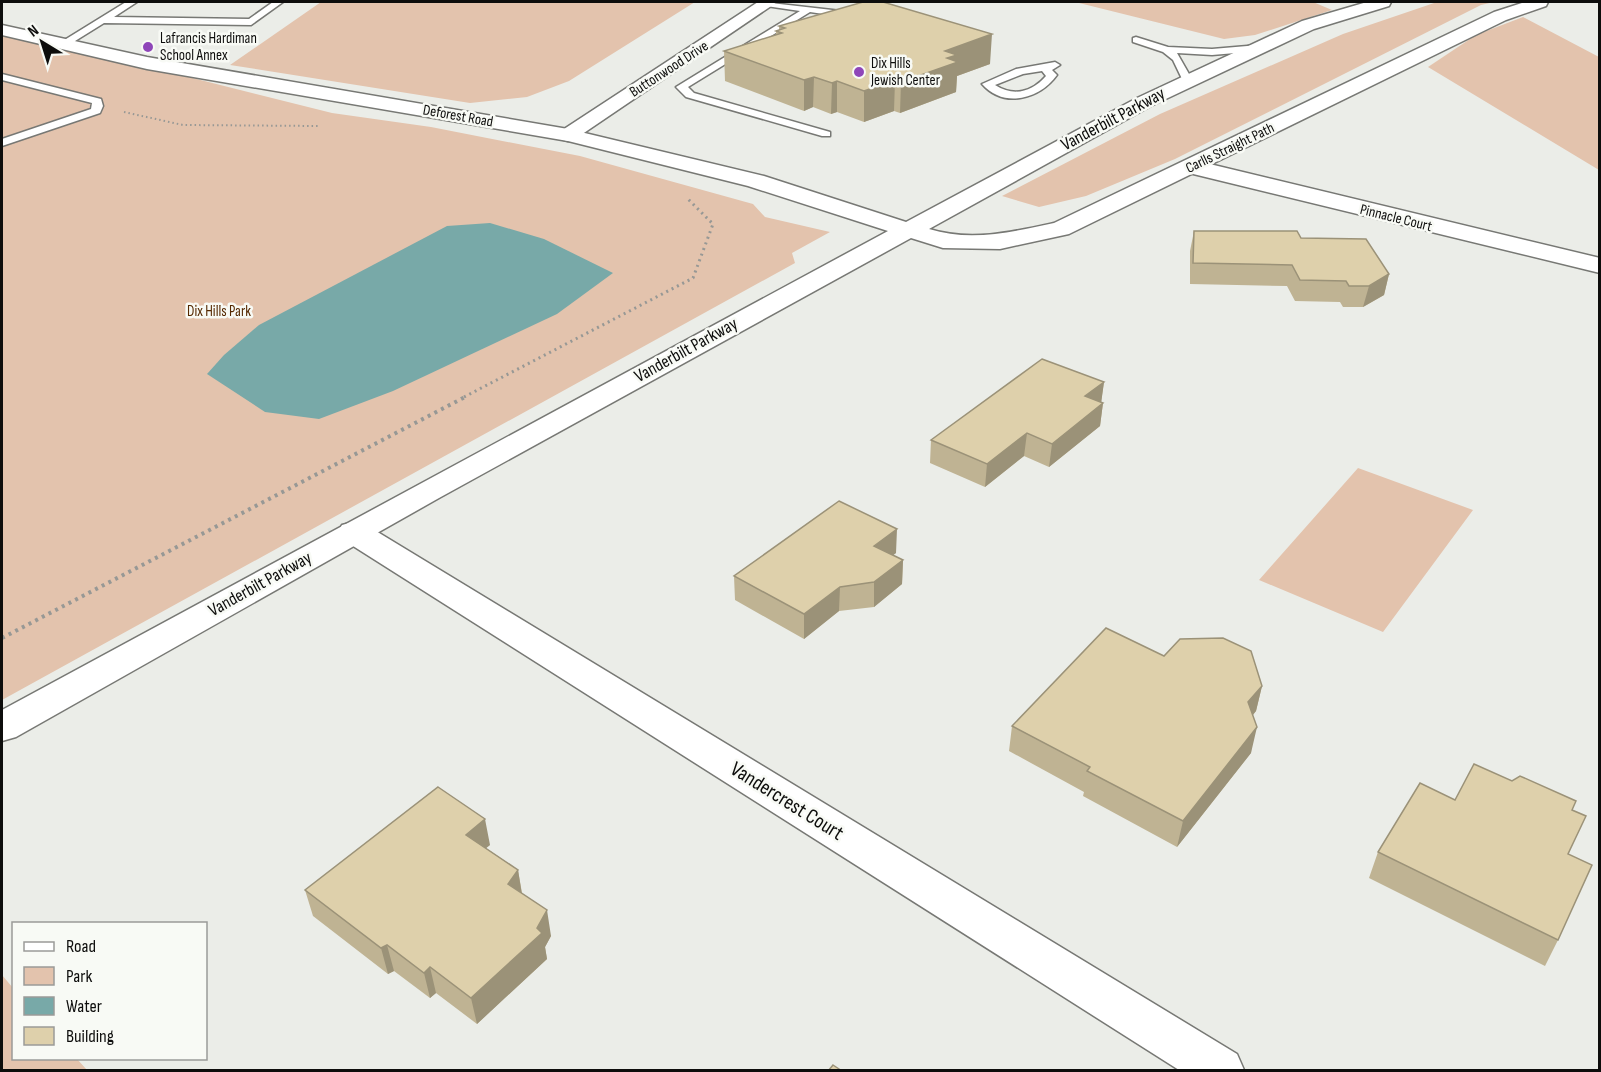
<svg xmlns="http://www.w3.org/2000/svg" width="1601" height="1072" viewBox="0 0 1601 1072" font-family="'Sofia Sans Condensed',sans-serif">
  <rect width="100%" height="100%" fill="#ebede8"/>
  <path fill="#e3c3ad" d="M321,2h374l-126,79 -42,16 -57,6 -240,-38z
    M1075,2h238l19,8 -77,25 -31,4z
    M1437,2h57l-13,3 -306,154 -89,37 -47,11 -37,-11 158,-82 183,-80z
    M1523,17l76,40v113l-171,-103 48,-32z
    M2,30l330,83 99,14 149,29 173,48 12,13 65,15 -38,21 3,10 -793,437z
    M1358,468l115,42 -90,122 -124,-52z
    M2,975l11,13 1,70 63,1 10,11h-85z"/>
  <path fill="#78a9a8" d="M490,223l54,16 69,34 -56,41 -164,77 -74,28 -54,-7 -58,-38 17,-19 35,-30 188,-99z"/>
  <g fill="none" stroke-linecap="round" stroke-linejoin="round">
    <defs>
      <path id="lane" d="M126,2h11l-23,15 135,2 24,-17h10l-32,23 -147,-2 -37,23 -9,-2z
        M762,2l88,10 5,3 -5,3 -40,-6 -122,75 6,6 136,39v4h-8l-136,-39 -10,-10 124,-76 -34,-5 -3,-1z
        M1136,37l32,10 44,2 47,-4 5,3 -5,3 -47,4 -35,-2 16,28 -5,3 -4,-1 -11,-23 -10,-8 -30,-10v-4z
        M1055,62l5,3 -8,5 5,5c-17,24 -53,34 -75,9l34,-15zM1042,71l4,5c-14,16 -32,21 -51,9l28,-11z
        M2,74l99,25 2,7 -3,7 -98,33v-7l89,-30 1,-6 -90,-23z"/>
      <path id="street" d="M758,2h19l-202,137 -7,2 -7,-2 -3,-4 3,-4z
        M1193,160l407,98v15l-415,-101 -3,-5 3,-5z
        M354,522l12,3 871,529 7,16h-65l-837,-531 -4,-7 4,-7z"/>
      <path id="secondary" d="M1367,2h24l-2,4 -75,23 -163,77 -222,123c41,13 84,3 125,-6l440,-211 31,-10h23l-2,4 -40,14 -437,214 -69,15 -57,-1 -32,-10 -472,260 -423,239 -14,4v-31l886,-479 -140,-45 -180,-45 -421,-72 -145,-34v-10l145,32 421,72 196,47 142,46 231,-124 165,-77z"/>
    </defs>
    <use href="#lane" stroke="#777874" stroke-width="3"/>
    <use href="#street" stroke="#777874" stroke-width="3"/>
    <use href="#secondary" stroke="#777874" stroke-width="3"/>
    <path stroke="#979895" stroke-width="2" stroke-dasharray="1.5 3" stroke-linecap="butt" d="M124,112l59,13 136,1"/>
    <path stroke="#979895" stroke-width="3" stroke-dasharray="2 4" stroke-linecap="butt" d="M464,397l229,-119 20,-54 -27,-27"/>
    <path stroke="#979895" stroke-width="4" stroke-dasharray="3 4.5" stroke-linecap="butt" d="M2,638l465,-242"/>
    <use href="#lane" fill="#fff" fill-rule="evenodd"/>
    <use href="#street" fill="#fff" fill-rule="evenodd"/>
    <use href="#secondary" fill="#fff" fill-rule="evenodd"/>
  </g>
  <path fill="#bfb393" d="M779,26l211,38 -33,12 -1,16 -56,21 -6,-2 -30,11 -27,-10 -6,2 -18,-7 -9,4 -79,-30 -1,-30 52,-16v-4l3,-1z
    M1194,231l107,7 88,36 -5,21 -21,12h-20l-3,-5 -45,-1 -8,-15 -97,-2v-33z
    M1104,382l-3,20 2,1 -3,23 -51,41 -25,-11 -39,31 -55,-24 1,-23z
    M896,553l-3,2 10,5 -1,24 -28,23 -35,4 -35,28 -69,-39 -1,-24z
    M1164,656l98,30 -6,25 -3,4 -2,38 -74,94 -94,-51 1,-4 -75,-41 3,-25z
    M1455,800l117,10 -4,44 -10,86 -13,26 -176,-88 9,-26z
    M490,845l-4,3 32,22 4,23 29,43 -6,11 2,12 -70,65 -41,-31 -6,5 -36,-27 -6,3 -75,-58 -8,-26z"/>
  <path fill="#9b9278" d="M992,34l-2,30 -33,12 -1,16 -56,21 1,-31 44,-31z
    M814,77l-1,30 -9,4v-31z
    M895,80l-1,31 -30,11v-31z
    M837,81v31l-6,2 1,-31z
    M1389,274l-5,21 -21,12 6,-21z
    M1104,382l-3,22 -16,-8z
    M1103,403l-3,23 -51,41 3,-23z
    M1027,433l-3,23 -39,31 2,-23z
    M897,529l-1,24 -23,17 1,-24z
    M903,560l-1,24 -28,23v-25z
    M840,587l-1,24 -35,28v-25z
    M1262,686l-6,25 -14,17 6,-26z
    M1257,727l-6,26 -74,94 6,-26z
    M485,819l5,26 -19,15 -5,-25z
    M518,870l4,25 -14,-11z
    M547,910l4,26 -6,11 2,12 -70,65 -6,-26 66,-70z
    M387,945l7,26 -6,3 -7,-26z
    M430,967l6,26 -6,5 -6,-25z"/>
  <path fill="#ded0ab" stroke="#9b9278" stroke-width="1.5" d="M863,2h20l109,32 -47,17 12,4 -10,3 11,4 -57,20 -6,-2 -31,11 -27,-10 -5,2 -18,-6 -10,3 -80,-29 58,-18 -6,-2 9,-3 -6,-2z
    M1194,231h103l4,7 65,1 23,35 -20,12h-20l-3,-5 -46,-1 -8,-15 -99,-2z
    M1042,359l62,23 -19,14 18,7 -51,41 -25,-11 -40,31 -56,-24z
    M839,501l58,28 -23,17 29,14 -29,22 -34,5 -36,27 -70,-38z
    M1106,628l58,28 16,-17 43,-1 28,13 11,35 -14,16 9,25 -74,94 -96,-50 3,-4 -78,-41z
    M1474,764l38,17 8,-5 56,25 -4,9 14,6 -18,38 24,11 -34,75 -180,-88 42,-69 35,17z
    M438,787l47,32 -19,16 52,35 -10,14 39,26 -10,18 5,5 -71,65 -41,-31 -6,6 -37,-28 -6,3 -76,-58z
    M833,1065l9,6h-14z"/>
  <g fill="#8f46b9" stroke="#f8faf5" stroke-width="2">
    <circle cx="148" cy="47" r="6"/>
    <circle cx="859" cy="72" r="6"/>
  </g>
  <g text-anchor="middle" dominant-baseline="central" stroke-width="5" stroke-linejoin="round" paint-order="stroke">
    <g font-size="15" fill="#0d0d0c" stroke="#f8faf5" text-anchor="start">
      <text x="160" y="38">Lafrancis Hardiman<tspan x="160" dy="17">School Annex</tspan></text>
      <text x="871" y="63">Dix Hills<tspan x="871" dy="17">Jewish Center</tspan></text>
    </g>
    <g font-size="15" fill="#0d0d0c" stroke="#f8faf5">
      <text transform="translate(669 69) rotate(-33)">Buttonwood Drive</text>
      <text transform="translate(458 116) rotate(10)">Deforest Road</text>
      <text transform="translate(1230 148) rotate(-26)">Carlls Straight Path</text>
      <text transform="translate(1396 218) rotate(14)">Pinnacle Court</text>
    </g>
    <g font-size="15" fill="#542800" stroke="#f8faf5">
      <text x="219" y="311">Dix Hills Park</text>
    </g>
    <g font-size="18" fill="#0d0d0c" stroke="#f8faf5">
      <text transform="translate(1113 119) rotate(-28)">Vanderbilt Parkway</text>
      <text transform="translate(686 350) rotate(-29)">Vanderbilt Parkway</text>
      <text transform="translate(260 584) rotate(-29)">Vanderbilt Parkway</text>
    </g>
    <g font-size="21" fill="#0d0d0c" stroke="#f8faf5">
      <text transform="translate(787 801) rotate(32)">Vandercrest Court</text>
    </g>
  </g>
  <rect width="1601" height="1072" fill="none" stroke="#0d0d0c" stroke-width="6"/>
  <rect x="12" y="922" width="195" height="138" fill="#f8faf5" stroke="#9a9b98" stroke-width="1.5"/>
  <rect x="24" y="942" width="30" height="9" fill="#ffffff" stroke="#9a9b98" stroke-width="1.5"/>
  <text x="66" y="952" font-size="18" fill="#0d0d0c">Road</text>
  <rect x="24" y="967" width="30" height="18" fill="#e3c3ad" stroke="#9a9b98" stroke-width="1.5"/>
  <text x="66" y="982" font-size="18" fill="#0d0d0c">Park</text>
  <rect x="24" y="997" width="30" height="18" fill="#78a9a8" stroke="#9a9b98" stroke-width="1.5"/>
  <text x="66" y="1012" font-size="18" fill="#0d0d0c">Water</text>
  <rect x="24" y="1027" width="30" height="18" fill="#ded0ab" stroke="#9a9b98" stroke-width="1.5"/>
  <text x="66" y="1042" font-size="18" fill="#0d0d0c">Building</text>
  <g transform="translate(42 42) rotate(322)" stroke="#f8faf5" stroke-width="4.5" paint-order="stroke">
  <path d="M0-4.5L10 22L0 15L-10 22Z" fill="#0d0d0c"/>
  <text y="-9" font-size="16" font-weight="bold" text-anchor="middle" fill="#0d0d0c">N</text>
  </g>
</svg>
